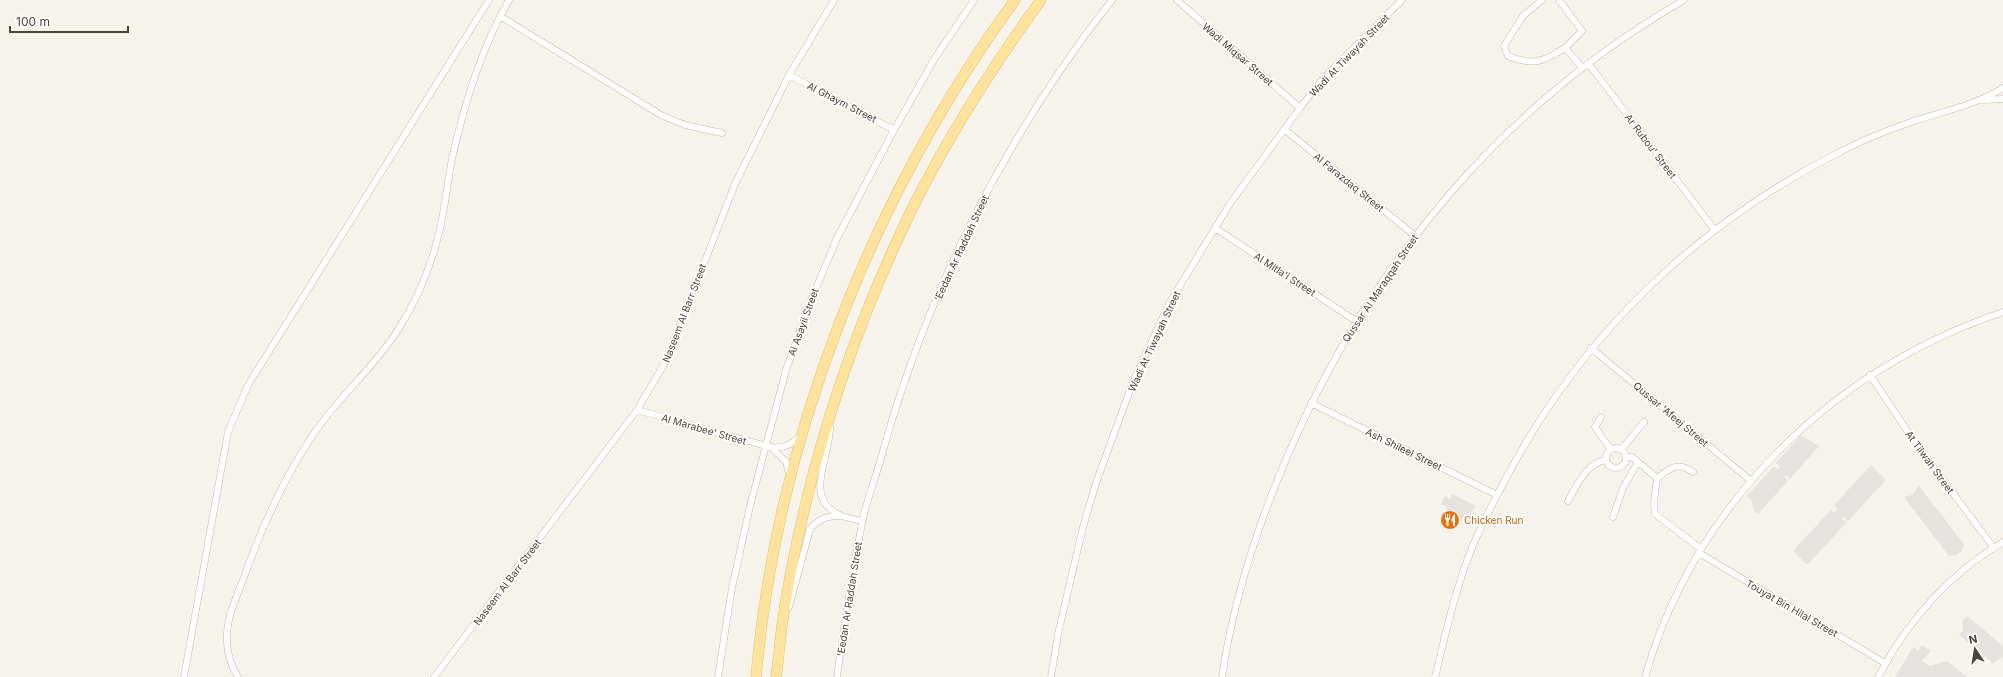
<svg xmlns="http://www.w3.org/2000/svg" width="2003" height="677" viewBox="0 0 2003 677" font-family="Inter,sans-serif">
  <rect width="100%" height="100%" fill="#f6f3ec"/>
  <path fill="#e5e3e0" d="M1801,435l18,11 -29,33 -4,-4 -2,2 4,4 -30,33 -4,-3 -3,-11 -4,-4 27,-30 4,4 2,-3 -4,-4z
    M1871,465l15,15 -38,41 -4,-4 -2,2 4,4 -39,42 -14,-14 38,-41 3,3 4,-4 -4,-4z
    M1919,486l45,58 -2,7 -6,4 -7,1 -45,-59 8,-2z
    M1452,494l24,12 -11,16 -20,-10 2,-5 -6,-3 4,-8 5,3z
    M1967,616l36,30v10l-10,7 -34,-28 4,-5v-10z
    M1922,645l9,6 -9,10 8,5 17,-5 20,16h-72l18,-30 5,3z"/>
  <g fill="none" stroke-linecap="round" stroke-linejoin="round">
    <defs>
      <path id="street" d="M1177,0l123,108
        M1542,0l-19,16 -19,30 4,10c25,10 35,6 57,-8
        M1559,0l23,31 -17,17 17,19
        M500,16l161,99 24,10 37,8
        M1588,63l126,166
        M789,75l105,55
        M1983,100l20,-1
        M1284,129l130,106
        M1215,228l141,93
        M1591,348l159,132
        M1870,375l40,60 83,112
        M1311,403l186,92
        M637,410l133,37c12,2 22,-2 30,-11
        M1601,417l-6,10 16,23
        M830,427c1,27 -26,69 6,86 8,5 18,6 26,8
        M772,448l14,14 4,14
        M1606 458a10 10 0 1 1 20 0a10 10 0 1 1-20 0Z
        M1621,450l23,-28
        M1626,456l6,1 25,21 -3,25 1,11 46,35
        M1657,478c14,-10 20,-17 36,-6
        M1568,501c9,-16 18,-37 37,-41
        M1613,517l10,-29 15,-26
        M1699,553l186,110
        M789,607l21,-78c9,-11 18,-13 31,-13
        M184,677l44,-245 20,-47 241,-385
        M238,677c-8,-13 -12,-28 -11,-43 1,-19 9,-36 16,-54 19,-54 41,-104 74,-151 25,-35 58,-63 81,-99 19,-30 33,-63 41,-97 6,-24 8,-49 13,-74 12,-54 29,-111 57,-159
        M434,677l203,-267 29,-49 69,-177 54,-109 45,-75
        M718,677l14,-89 18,-82 36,-136 26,-72 25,-60 57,-108 41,-72 39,-58
        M837,677c7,-52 15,-103 25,-154 4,-21 12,-41 18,-61 44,-164 126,-328 232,-462
        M1051,677l7,-43 25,-107 13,-44 37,-101 37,-80 61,-100 69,-94 20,-26 82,-82
        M1222,677c11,-75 35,-150 65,-220 83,-193 214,-351 397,-457
        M1435,677c8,-31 14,-62 24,-92 10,-36 28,-71 45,-103 75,-144 190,-256 334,-329 24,-13 50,-23 76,-32 30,-10 62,-16 89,-33
        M1645,677c50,-174 188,-308 358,-365
        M1878,677c29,-55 71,-103 125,-135"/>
      <path id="primary" d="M756,677c21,-240 117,-483 259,-677
        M776,677c3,-19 4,-39 7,-59 22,-141 67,-282 130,-411 36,-72 80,-141 128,-207"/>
    </defs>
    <use href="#street" stroke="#c2bbae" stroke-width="7"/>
    <use href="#primary" stroke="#e6c16a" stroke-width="11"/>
    <use href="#street" stroke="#fff" stroke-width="6"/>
    <use href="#primary" stroke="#ffe39c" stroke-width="10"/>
  </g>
  <defs>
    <symbol id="restaurant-disc" viewBox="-11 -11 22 22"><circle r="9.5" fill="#e8710a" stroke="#fff"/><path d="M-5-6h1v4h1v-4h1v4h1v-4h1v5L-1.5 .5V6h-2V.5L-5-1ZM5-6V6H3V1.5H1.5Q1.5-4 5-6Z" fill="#fff"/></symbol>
  </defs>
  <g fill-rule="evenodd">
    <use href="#restaurant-disc" x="1439" y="509" width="22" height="22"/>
  </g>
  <g text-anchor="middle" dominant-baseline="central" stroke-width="3.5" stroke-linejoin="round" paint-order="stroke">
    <g font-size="10" fill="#4b4439" stroke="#fff">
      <text transform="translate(1238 54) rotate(41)">Wadi Miqsar Street</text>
      <text transform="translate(1349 55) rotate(-46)">Wadi At Tiwayah Street</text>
      <text transform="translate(842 102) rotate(27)">Al Ghaym Street</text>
      <text transform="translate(1651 146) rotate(53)">Ar Rubou' Street</text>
      <text transform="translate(1349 182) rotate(39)">Al Farazdaq Street</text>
      <text transform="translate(961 248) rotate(-65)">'Eedan Ar Raddah Street</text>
      <text transform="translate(1285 274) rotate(33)">Al Mitla'i Street</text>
      <text transform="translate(1380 288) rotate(-56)">Qussar Al Maraqqah Street</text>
      <text transform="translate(684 313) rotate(-69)">Naseem Al Barr Street</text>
      <text transform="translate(803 322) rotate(-70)">Al Asayil Street</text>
      <text transform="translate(1154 341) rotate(-65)">Wadi At Tiwayah Street</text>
      <text transform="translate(1671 414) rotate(40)">Qussar 'Afeej Street</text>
      <text transform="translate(704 429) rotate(16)">Al Marabee' Street</text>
      <text transform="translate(1404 449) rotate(26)">Ash Shileel Street</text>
      <text transform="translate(1930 462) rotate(54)">At Tilwah Street</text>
      <text transform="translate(507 582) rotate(-53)">Naseem Al Barr Street</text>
      <text transform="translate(849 599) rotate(-81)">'Eedan Ar Raddah Street</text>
      <text transform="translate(1792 608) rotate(30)">Touyat Bin Hilal Street</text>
    </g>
    <g font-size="10" fill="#c56008" stroke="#fff" text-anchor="start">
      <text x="1464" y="520">Chicken Run</text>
    </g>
  </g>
  <g transform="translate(1975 649) rotate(348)" stroke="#ffffff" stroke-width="3" paint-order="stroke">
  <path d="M0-3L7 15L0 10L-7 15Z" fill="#4b4439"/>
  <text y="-6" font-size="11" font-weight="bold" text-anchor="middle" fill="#4b4439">N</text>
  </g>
  <path d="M10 26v6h118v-6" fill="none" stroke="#4b4439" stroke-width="2"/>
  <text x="16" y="26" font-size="12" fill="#4b4439" stroke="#ffffff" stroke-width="3" paint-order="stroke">100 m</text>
</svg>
